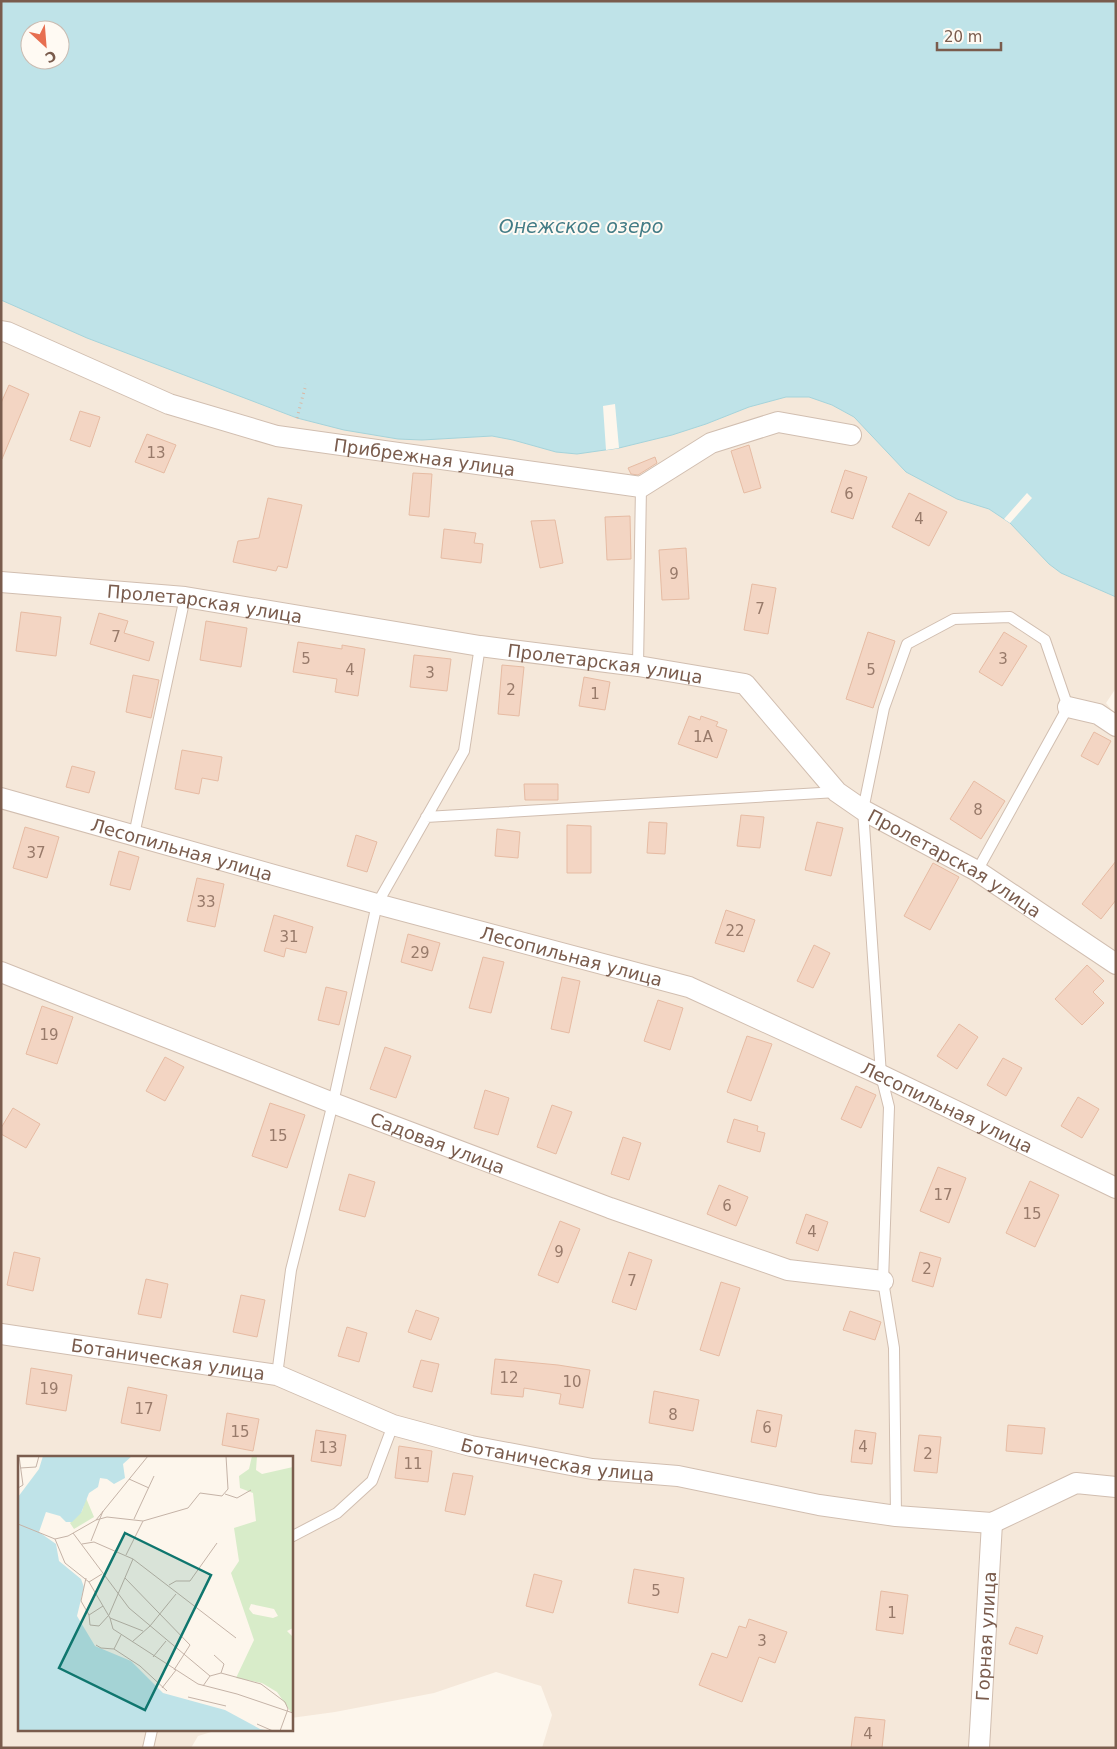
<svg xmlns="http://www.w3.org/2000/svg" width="1117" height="1749" viewBox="0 0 1117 1749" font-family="'DejaVu Sans',sans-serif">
  <rect width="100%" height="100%" fill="#fdf6ec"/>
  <path fill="#f5e8da" d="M1,300l86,38 210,80 101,21 24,1 70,-4 21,4 43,12 21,2 42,-6 53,-13 34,-11 43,-17 37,-10h23l23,8 22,12 52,55 51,27 32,10 21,14 39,41 12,9 55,24v91l-10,15 10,12v1033h-574l10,-33 -11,-29 -45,-14 -62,21 -99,19 -44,6v-260h-272v272h199l-20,6 -7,12h-190z"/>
  <path fill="#bfe3e8" stroke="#a5d3da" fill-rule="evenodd" d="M1,1h1115v596l-55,-24 -12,-9 -39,-41 -21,-14 -32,-10 -51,-27 -52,-55 -22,-12 -23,-8h-23l-37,10 -43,17 -34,11 -53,13 -42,6 -21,-2 -43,-12 -21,-4 -70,4 -24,-1 -54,-9 -47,-12 -210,-80 -86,-38zM30,30h30v30h-30z"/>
  <path fill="#fdf6ec" d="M615,404l4,44 -13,2 -3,-44z
    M1027,493l5,5 -22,25 -6,-4z"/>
  <path fill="#f3d5c3" stroke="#e6bba3" d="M9,385l20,9 -27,65 -1,-56z
    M80,411l20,6 -10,30 -20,-7z
    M147,434l29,11 -12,28 -29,-11z
    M749,445l12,43 -17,5 -13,-42z
    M655,457l2,6 -19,12 -7,-1 -3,-6z
    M845,470l22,7 -14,42 -22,-7z
    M413,473l19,1 -3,43 -20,-2z
    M909,493l38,19 -18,34 -37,-19z
    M268,498l34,7 -15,63 -9,-2 -2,5 -43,-9 5,-21 21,-3z
    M630,516l1,43 -24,1 -2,-43z
    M555,520l8,43 -23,5 -9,-47z
    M444,529l32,4 -2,10 9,1 -2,19 -40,-5z
    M686,548l3,51 -27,1 -3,-50z
    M752,584l24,4 -8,46 -24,-4z
    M21,612l40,5 -5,39 -40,-5z
    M99,613l29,8 -4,12 30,9 -5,19 -59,-17z
    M206,621l41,7 -6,39 -41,-7z
    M868,632l27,9 -22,67 -27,-9z
    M1004,632l23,14 -25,40 -23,-14z
    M298,642l44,7v-4l23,4 -7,47 -23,-4 2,-13 -44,-7z
    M414,655l37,4 -4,32 -37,-4z
    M502,665l22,2 -5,49 -21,-2z
    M133,675l26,5 -8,38 -25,-6z
    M584,677l26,5 -5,28 -26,-4z
    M689,716l11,4 1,-4 17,6 -2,4 11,4 -10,28 -39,-14z
    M1094,732l17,9 -13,24 -17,-9z
    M182,750l40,7 -4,24 -16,-3 -3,16 -24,-5z
    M72,766l23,6 -6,21 -23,-6z
    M974,781l31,20 -24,38 -31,-20z
    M524,784h34v16h-33z
    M741,815l23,2 -4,31 -23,-2z
    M649,822l18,1 -2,31 -18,-1z
    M817,822l26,6 -12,48 -26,-6z
    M567,825l24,1v47h-24z
    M25,827l34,10 -12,41 -34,-10z
    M497,829l23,3 -2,26 -23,-2z
    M356,835l21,7 -10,30 -20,-6z
    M119,851l20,6 -9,33 -20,-5z
    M1116,861v39l-15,19 -19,-15z
    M933,863l26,14 -29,53 -26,-14z
    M197,878l27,6 -9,43 -28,-6z
    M726,910l29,10 -11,32 -29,-9z
    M274,915l39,12 -7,26 -20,-5 -2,9 -20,-6z
    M408,934l32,9 -8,28 -31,-9z
    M814,945l16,8 -17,35 -16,-7z
    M483,957l21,5 -13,51 -22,-5z
    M1087,965l17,16 -11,11 11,11 -22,22 -27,-26z
    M562,977l18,4 -11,52 -18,-4z
    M326,987l21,5 -8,33 -21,-5z
    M658,1000l25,8 -13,42 -26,-9z
    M42,1006l31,11 -16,47 -31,-10z
    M959,1024l19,13 -21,32 -20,-13z
    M747,1036l25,8 -21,57 -24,-9z
    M385,1047l26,9 -15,42 -26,-9z
    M165,1057l19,10 -19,34 -19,-10z
    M1003,1058l19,10 -16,28 -19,-11z
    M856,1086l20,9 -15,33 -20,-9z
    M485,1090l24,8 -11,37 -24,-7z
    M1078,1097l21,12 -17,29 -21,-12z
    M270,1103l35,12 -18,53 -35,-12z
    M552,1105l20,7 -16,42 -19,-7z
    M13,1108l27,16 -14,24 -25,-14v-6z
    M734,1119l24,7 -1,5 8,2 -5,19 -33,-10z
    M623,1137l18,6 -12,37 -18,-6z
    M938,1167l28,11 -17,45 -29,-12z
    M349,1174l26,8 -10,35 -26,-7z
    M1030,1181l29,14 -24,52 -29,-14z
    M719,1185l29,12 -12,29 -29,-12z
    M806,1214l22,8 -10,29 -22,-8z
    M560,1221l20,8 -22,54 -20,-8z
    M14,1252l26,6 -7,33 -26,-6z
    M629,1252l23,8 -16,50 -24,-8z
    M920,1252l21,6 -8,29 -21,-6z
    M146,1279l22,5 -7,34 -23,-4z
    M721,1282l19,6 -21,68 -19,-6z
    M241,1295l24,5 -8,37 -24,-5z
    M416,1310l23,8 -8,22 -23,-8z
    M850,1311l31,11 -6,18 -32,-10z
    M347,1327l20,6 -8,29 -21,-6z
    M495,1359l63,6 32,5 -7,38 -24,-4 2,-10 -37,-6 -1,9 -32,-3z
    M421,1360l18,4 -7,28 -19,-5z
    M31,1368l41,7 -6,36 -40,-7z
    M128,1387l39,8 -7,36 -39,-8z
    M654,1391l45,9 -6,31 -44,-8z
    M757,1410l25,5 -6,32 -25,-5z
    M227,1413l32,6 -6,32 -31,-6z
    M1008,1425l37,3 -3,26 -36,-3z
    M316,1430l30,5 -5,31 -30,-5z
    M855,1430l21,3 -4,31 -21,-2z
    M919,1435l22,2 -4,36 -23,-2z
    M399,1446l33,5 -4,31 -33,-4z
    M453,1473l20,3 -8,39 -20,-4z
    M634,1569l50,9 -6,35 -50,-10z
    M534,1574l28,7 -9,32 -27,-7z
    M881,1591l27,4 -5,39 -27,-4z
    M749,1619l38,13 -12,31 -16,-6 -17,45 -43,-17 13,-32 15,5 12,-32 7,2z
    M1016,1627l27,9 -6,18 -28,-10z
    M855,1717l30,3 -3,28h-31z"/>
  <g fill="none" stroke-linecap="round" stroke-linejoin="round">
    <defs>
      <path id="lane" d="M638,666l3,-179
        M426,817l411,-25
        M134,835l51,-238
        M277,1375l14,-105 42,-167 44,-199 87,-153 16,-105
        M896,1516l-2,-168 -11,-67 6,-174 -8,-32 -18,-265 21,-102 23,-64 47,-25 56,-2 35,23 23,67 -91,164
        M291,1537l46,-24 35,-32 21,-56
        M148,1748l4,-18"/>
      <g id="street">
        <path id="s1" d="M1,331l6,1 162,72 108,32 364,51 70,-44 67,-21 73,13"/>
        <path id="s2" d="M1,582l184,15 295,49 158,20 107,18 92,108 26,18 114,61 139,93"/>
        <path d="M1068,707l30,7 18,12"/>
        <path id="s3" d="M1,798l376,106 312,83 192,88 235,113"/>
        <path id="s4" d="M1,972l332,131 277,105 178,62 95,11"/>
        <path id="s5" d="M1,1334l276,41 116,50 78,21 121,23 86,7 141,29 77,11 96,7 84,-40 40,4"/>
        <path id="s6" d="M979,1748l13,-225"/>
      </g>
    </defs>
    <use href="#lane" stroke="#d1beb0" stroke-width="12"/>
    <use href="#street" stroke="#d1beb0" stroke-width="22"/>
    <path stroke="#d9b8a5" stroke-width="3" stroke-dasharray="1 4" stroke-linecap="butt" d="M297,418l9,-34"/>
    <use href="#lane" stroke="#fff" stroke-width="10"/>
    <use href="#street" stroke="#fff" stroke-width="20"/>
  </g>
  <g text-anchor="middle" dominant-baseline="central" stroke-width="4" stroke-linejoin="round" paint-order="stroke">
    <g font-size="15" fill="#987a6a">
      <text x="156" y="453">13</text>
      <text x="849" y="494">6</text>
      <text x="919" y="519">4</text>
      <text x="674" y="574">9</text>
      <text x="760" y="609">7</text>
      <text x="116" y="637">7</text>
      <text x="306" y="659">5</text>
      <text x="1003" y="659">3</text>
      <text x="350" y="670">4</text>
      <text x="871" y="670">5</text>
      <text x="430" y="673">3</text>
      <text x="511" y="690">2</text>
      <text x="595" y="694">1</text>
      <text x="703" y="737">1А</text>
      <text x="978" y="810">8</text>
      <text x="36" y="853">37</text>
      <text x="206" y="902">33</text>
      <text x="735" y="931">22</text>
      <text x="289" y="937">31</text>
      <text x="420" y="953">29</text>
      <text x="49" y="1035">19</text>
      <text x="278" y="1136">15</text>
      <text x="943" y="1195">17</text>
      <text x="727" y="1206">6</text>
      <text x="1032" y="1214">15</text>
      <text x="812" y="1232">4</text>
      <text x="559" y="1252">9</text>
      <text x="927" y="1269">2</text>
      <text x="632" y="1281">7</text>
      <text x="509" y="1378">12</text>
      <text x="572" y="1382">10</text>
      <text x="49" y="1389">19</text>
      <text x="144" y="1409">17</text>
      <text x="673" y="1415">8</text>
      <text x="767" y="1428">6</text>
      <text x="240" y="1432">15</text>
      <text x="863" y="1447">4</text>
      <text x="328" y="1448">13</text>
      <text x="928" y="1454">2</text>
      <text x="413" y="1464">11</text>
      <text x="656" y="1591">5</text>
      <text x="892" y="1613">1</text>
      <text x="762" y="1641">3</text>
      <text x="868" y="1734">4</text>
    </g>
    <g font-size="18" fill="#7a5c4d" stroke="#fffaf3">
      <text stroke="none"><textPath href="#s1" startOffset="445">Прибрежная улица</textPath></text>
      <text stroke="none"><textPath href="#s2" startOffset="205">Пролетарская улица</textPath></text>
      <text stroke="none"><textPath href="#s2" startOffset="610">Пролетарская улица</textPath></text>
      <text stroke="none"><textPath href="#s3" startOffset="188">Лесопильная улица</textPath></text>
      <text stroke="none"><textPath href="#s2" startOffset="1031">Пролетарская улица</textPath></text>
      <text stroke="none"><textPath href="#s3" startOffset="592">Лесопильная улица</textPath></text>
      <text stroke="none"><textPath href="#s3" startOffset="998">Лесопильная улица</textPath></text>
      <text stroke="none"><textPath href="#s4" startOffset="469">Садовая улица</textPath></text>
      <text stroke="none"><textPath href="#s5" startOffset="169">Ботаническая улица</textPath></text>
      <text stroke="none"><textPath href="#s5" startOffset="574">Ботаническая улица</textPath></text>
      <text stroke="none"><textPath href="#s6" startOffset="112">Горная улица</textPath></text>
    </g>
    <g font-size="19" font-style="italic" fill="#437c86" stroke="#fffaf3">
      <text x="581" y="226">Онежское озеро</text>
    </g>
  </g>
  <g transform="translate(18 1456)">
    <rect width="275" height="275" fill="#fdf6ec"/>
    <path d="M234,0h5l-1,14 6,4 31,-7v161l-6,3 6,6v78l-16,-23 -15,-9 -26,-5 18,-38 -23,-67 8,-12 -5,-33 22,-7 -3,-28 -13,-5 -1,-12 10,-7zM233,148l23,5 4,7 -5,2 -20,-4 -4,-5zM68,42l8,19 -20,12 -4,-6 12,-12z" fill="#d8ecc9" fill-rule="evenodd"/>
    <path d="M25,0h89l-9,8 2,14 -11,6 -7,-5 -7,-1 -2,9 -9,6 -8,20 -9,9h-6l-6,-6 -14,-4 -7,20 17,12 3,17 22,18 3,8 -7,29 18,30 36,15 32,32 62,17 35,19 11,2h-253v-234l21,-28z" fill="#bfe3e8"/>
    <path fill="none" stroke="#c5b3a7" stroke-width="1" d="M2,12l16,-1 3,-11M111,23l20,9M0,32l5,-3 -4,-29M207,38l12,4 14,-8M116,63l20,-43M78,64l11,-3 36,4 45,-13 12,-15 22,3 6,-7 -2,-33M0,68l37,15 13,-3 28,-16 52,-64M55,77l56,75 81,68M37,83l10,24 24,19 21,36 3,11 85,55 39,10 56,19M73,85l12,-30M64,88l12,-2 39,17 103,79M108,99l17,-34M68,122l-5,23 8,14M107,122l65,67 -16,25M71,126l13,-8M151,129l7,-4h14l27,-38M85,150l-14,9 1,10 9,1 10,-11 24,-56M92,162l33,13M114,186l18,-16 26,-32M78,189l5,3 13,1 26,17 27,25M96,193l7,-14M196,199l10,9 -3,9M135,201l13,-16M185,230l7,-10 11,-3 40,11 24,18 3,7 -8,22M144,232l14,-18M170,241l38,9M239,268l16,7"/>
    <path fill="#0f766e" fill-opacity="0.15" stroke="#0f766e" stroke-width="2.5" d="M107,77l86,42 -66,135 -86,-42z"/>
    <rect width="275" height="275" fill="none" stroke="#7a5c4d" stroke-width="2.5"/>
  </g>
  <rect width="1117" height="1749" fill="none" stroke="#7a5c4d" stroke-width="5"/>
  <g transform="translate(45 45) rotate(154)"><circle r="24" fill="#fffaf3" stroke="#cabbb1"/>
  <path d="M0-4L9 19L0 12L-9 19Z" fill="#e76f51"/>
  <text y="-8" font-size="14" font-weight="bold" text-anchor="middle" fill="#7a5c4d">С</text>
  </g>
  <path d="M937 42v8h64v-8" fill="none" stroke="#7a5c4d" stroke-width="2.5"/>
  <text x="944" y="42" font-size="15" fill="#7a5c4d" stroke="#fffaf3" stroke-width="4" paint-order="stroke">20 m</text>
</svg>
